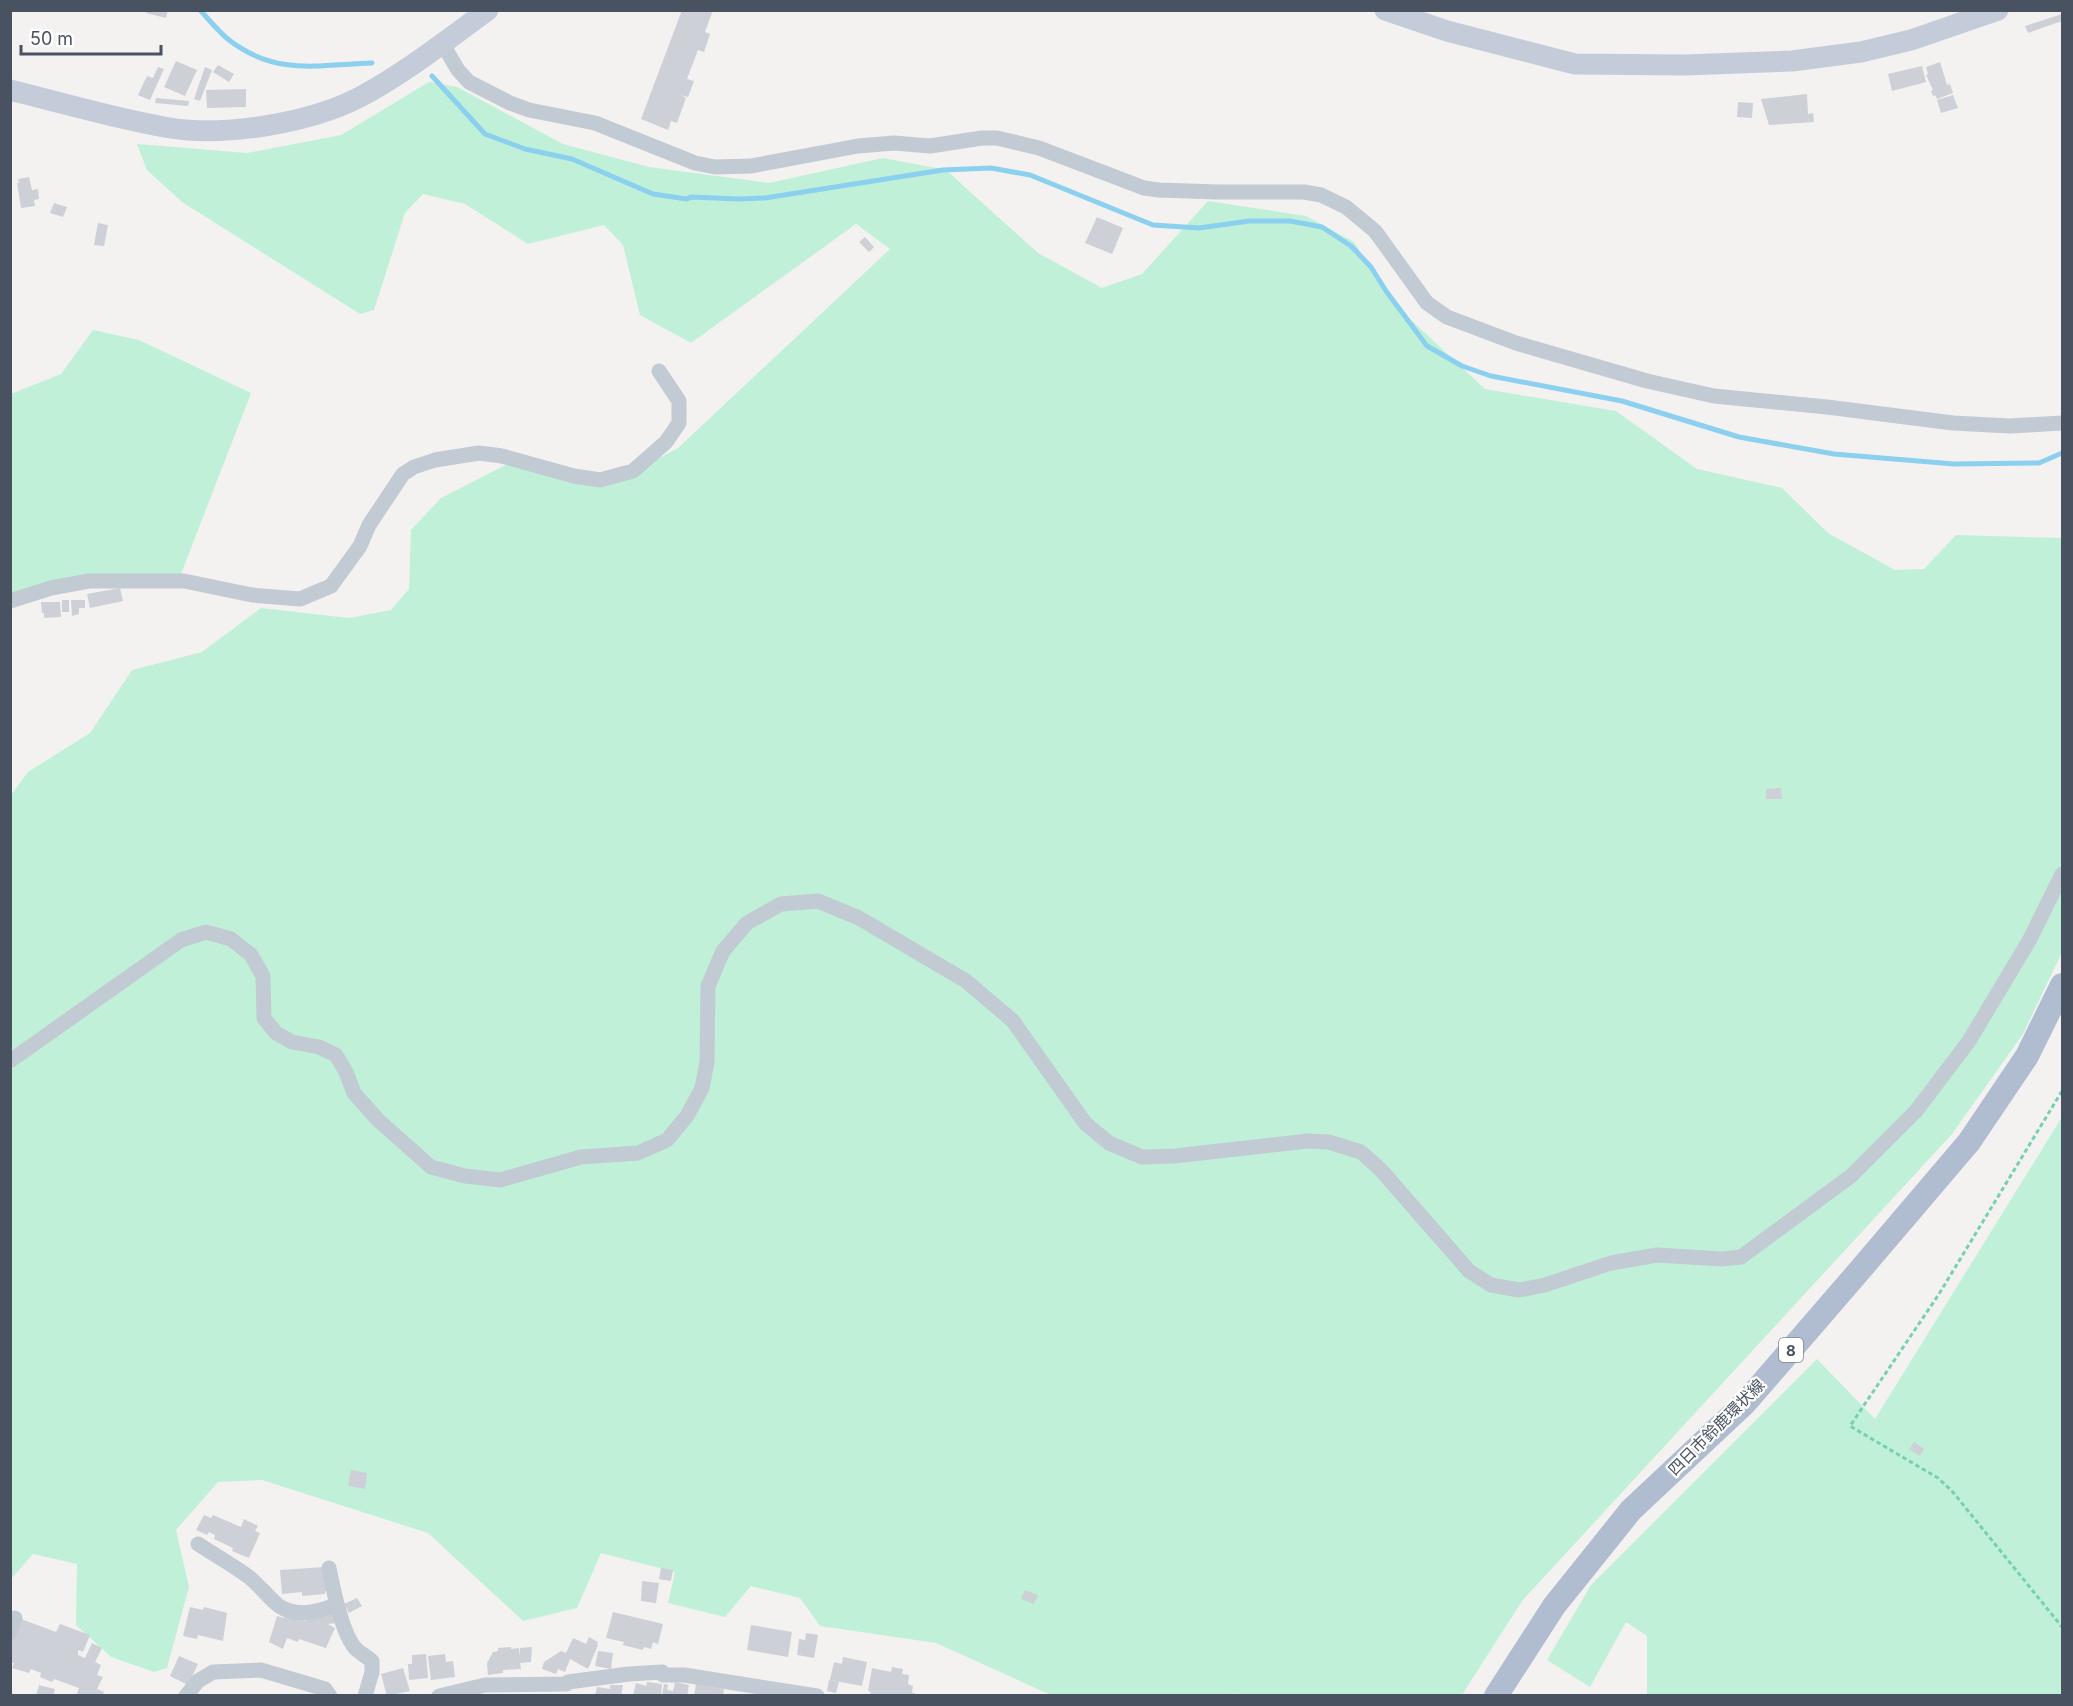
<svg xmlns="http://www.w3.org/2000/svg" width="2073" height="1706" viewBox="0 0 2073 1706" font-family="Inter,'Noto Sans JP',sans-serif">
  <rect width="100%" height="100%" fill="#f4f1f1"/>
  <path fill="#c0f1d8" d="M429,82l28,5 106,57 86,23 120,16 114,-25 63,12 92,83 64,35 40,-14 66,-73 98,15 48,26 40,62 91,85 131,22 81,58 85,19 46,45 67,37 29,-1 32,-34 106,3v414l-39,82 -71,100 -430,467 -60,94 -225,1 -5,-3 -2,3 -179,-1 -115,-52 -116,-17 -20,-28 -49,-12 -26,31 -57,-14 7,-31 -74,-19 -24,55 -54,13 -95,-88 -166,-53 -44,2 -42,48 13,57 -22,81 -13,4 -43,-15 -35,-32 1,-61 -44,-10 -22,25v-784l17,-23 62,-39 42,-63 70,-18 59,-44 88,10 42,-8 18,-21 2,-59 30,-32 84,-43 51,26 43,-1 59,-32 212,-199 -34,-25 -165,119 -51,-28 -17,-70 -19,-20 -76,19 -63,-40 -42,-10 -18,19 -31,97 -14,4 -178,-112 -35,-32 -10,-26 110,9 94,-18z
    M93,330l46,10 112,53 -70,181 -170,26v-206l50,-20z
    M2062,1117v578h-415v-59l-21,-14 -36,65 -43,-27 44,-75 226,-226 58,60z"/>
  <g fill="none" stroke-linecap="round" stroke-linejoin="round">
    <path stroke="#8cd0ef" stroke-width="5" d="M200,10c9,10 19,22 29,30 47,36 88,25 143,23
      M432,76l53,58 40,15 47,10 81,35 34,5 4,-2 48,2 26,-1 178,-28 48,-2 39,7 123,50 46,3 50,-7h41l32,6 29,19 20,21 15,24 41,55 35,20 29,10 131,25 117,36 95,17 120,10 85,-1 23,-10"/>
  </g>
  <path fill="#cdd0d6" d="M147,10h21l-2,8 -20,-5z
    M682,10h31l-8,22 5,2 -6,18 -6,-2 -11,29 7,2 -6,16 -7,-2 5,3 -9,25 -6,-2 -3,9 -27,-11z
    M2062,14v7l-34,12 -3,-7z
    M176,61l21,9 -12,26 -21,-9z
    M1940,62l7,23 3,-1 3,9 -16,6 -2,-4 -2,1 -2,-5 2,-1 -7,-15 2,-1 -2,-7z
    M218,65l16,9 -5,8 -16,-10z
    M1922,66l4,16 -34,9 -4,-17z
    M158,67l6,2 -14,31 -12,-5 9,-19 6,2z
    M205,67l7,3 -12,31 -6,-2z
    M246,89v18l-39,1 -1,-18z
    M1807,94l1,20 5,-1 1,9 -45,3 -8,-26z
    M1953,95l5,13 -17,5 -4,-13z
    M156,98l33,3 -1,5 -33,-3z
    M1738,102l15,1 -1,15 -15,-1z
    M29,177l3,13 6,-1 1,10 -5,1 1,6 -14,2 -4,-25h2l-1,-4z
    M54,203l13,4 -4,10 -13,-4z
    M1097,217l26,11 -11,26 -27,-11z
    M98,223l10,2 -4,21 -10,-1z
    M865,237l9,10 -5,5 -10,-10z
    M120,588l3,13 -33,7 -3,-14z
    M62,600h7v12h-7z
    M71,600h14v8h-6v6l-7,2z
    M41,602h19l1,15 -17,1v-5h-2z
    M1781,788l1,11h-16v-10z
    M1914,1442l10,7 -4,7 -11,-7z
    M351,1470l16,3 -2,16 -17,-3z
    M204,1515l7,3 2,-3 28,12 3,-8 14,7 -3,5 5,2 -11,25 -17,-7 1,-3 -19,-9 1,-4 -6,-3 -2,3 -11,-5z
    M325,1567l2,24h-2v3l-23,2v-4l-20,2 -2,-24z
    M661,1568l12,2 -2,11 -12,-2z
    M642,1581l17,2 -3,20 -15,-2z
    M1025,1590l13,5 -4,9 -13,-5z
    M357,1598l5,8 -13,7 -5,-9z
    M190,1607l13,3 1,-3 23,6 -4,28 -25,-6 -1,4 -14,-3z
    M333,1612l3,11 -8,1 7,4 -9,20 -27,-9 -1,3 -11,-4 -4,11 -14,-7 8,-26 7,2 2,-5 19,8 1,-5 8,3 -1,-2z
    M613,1612l50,12 -5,20 -5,-2 -2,7 -7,-2 -1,3 -20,-5 1,-3 -18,-4z
    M21,1619l35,13 4,-8 30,11 -7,17 -5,-2v5l7,3 7,-15 10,5 -7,14 6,3 -4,10 6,2 -6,12 7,3 -2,4h-26l3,-8 -25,-9 -2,3 -12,-5 1,-4 -10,-4 -2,4 -17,-5 2,-5 -4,-1v-16z
    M751,1625l41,7 -4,25 -41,-7z
    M806,1633l12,2 -4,23 -17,-3 2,-16 6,1z
    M589,1637l9,5 -1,3h1l-10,24 -18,-10 -5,13 -7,-3 -2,5 -14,-5 2,-7 17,-11 5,2 7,-15 13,6z
    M511,1647v2l8,-1 1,9v-9l12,-1 -1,15 -11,1 1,6 -18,1v3l-15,2 -1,-12 6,-11 5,-1v-3z
    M598,1651l15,2 -2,16 -16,-3z
    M426,1654l2,24 -19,2 -1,-16h4v-9z
    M445,1654l1,8 7,-1 2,16 -24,3 -3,-24z
    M179,1656l19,8 -10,21 -18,-9z
    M843,1657l24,5 -5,24 -32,-6 4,-18 8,2z
    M892,1667l11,2 -1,5 7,1 -1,9 5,2 -1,7h3v3l-45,-2 1,-2 -3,-1 4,-23 19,4z
    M403,1668l7,23 -23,5 -6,-22z
    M829,1680l10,2 -3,11 -9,-2z
    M647,1682l15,2 -1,12h-28l3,-13 10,3z
    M675,1682l14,3 -2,11h-25l2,-12 4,1 -1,5 6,1z
    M696,1684l28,5 -1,7h-29z
    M39,1685l16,4 -2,7h-17z
    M610,1685h13l-2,11h-26l2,-9 13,2z"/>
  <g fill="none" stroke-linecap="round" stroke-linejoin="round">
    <path stroke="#76d1ae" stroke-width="3" stroke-dasharray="4.5 3" stroke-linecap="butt" d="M2062,1091l-123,203 -89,132 88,52 14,13 110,136"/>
    <path stroke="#c2cad3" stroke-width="15" d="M442,43l16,27 11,12 41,21 19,7 66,13 100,40 20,4 36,-1 107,-20 36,-3 36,3 52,-8h15l42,10 105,40 15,2 58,2h87l17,3 25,12 29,24 52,72 20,14 69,26 131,38 67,15 113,11 126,16 57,3 52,-3
      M10,601l41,-13 38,-7h95l68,14 48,4 31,-13 29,-40 9,-21 34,-51 11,-7 21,-7 44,-7 23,3 72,20 26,4 33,-9 33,-29 13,-19v-22l-20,-30
      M10,1061l171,-121 25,-8 25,7 20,16 12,21 1,42 12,15 16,9 27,5 17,8 10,17 8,21 24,27 53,47 34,9 35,4 81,-23 57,-4 29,-13 20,-24 15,-28 5,-26 1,-76 15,-35 24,-28 34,-19 37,-3 41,17 107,63 47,40 72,102 24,20 33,14 33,-1 133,-15 21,1 32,10 20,18 88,101 22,14 28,5 26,-5 66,-22 46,-8 65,4 19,-2 110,-81 65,-65 53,-70 61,-102 32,-65
      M198,1544c17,11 35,21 51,33 11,9 19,20 30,29 18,12 40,6 58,-2
      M329,1568c4,20 13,68 28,82 5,4 10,7 15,11v11l-7,24
      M10,1633l5,-15
      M186,1696l12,-15 15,-9 48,-2 64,19 5,7
      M439,1696l46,-11 82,-1 1,-2 61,-8 33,-2 1,3h21l133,21"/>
    <path stroke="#c4ccda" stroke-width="21" d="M1385,10l62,21 128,33 110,1 107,-4 69,-9 50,-12 87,-30
      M10,90c53,13 106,29 160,38 55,9 140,-5 190,-31 45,-24 87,-57 128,-87"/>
    <path stroke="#b0bdd0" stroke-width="24" d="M1496,1696l58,-90 77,-96 114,-107 109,-126 115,-135 58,-86 35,-71"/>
  </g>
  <g text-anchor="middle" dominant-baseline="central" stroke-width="4.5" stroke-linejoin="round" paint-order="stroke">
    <rect fill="#fff" stroke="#7f8690" stroke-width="1.5" x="1779" y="1338" width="24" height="24" rx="4.5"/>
    <g font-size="15" font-weight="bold" fill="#485260">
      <text x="1791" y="1350">8</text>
    </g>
    <g font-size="16" fill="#485260" stroke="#fff">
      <text transform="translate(1716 1427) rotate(-45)">四日市鈴鹿環状線</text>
    </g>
  </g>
  <rect width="2073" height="1706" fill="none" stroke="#485260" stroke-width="24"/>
  <path d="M21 45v9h140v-9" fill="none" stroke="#485260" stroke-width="3"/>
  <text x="30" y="45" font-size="18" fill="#485260" stroke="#ffffff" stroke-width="4.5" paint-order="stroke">50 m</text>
</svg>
